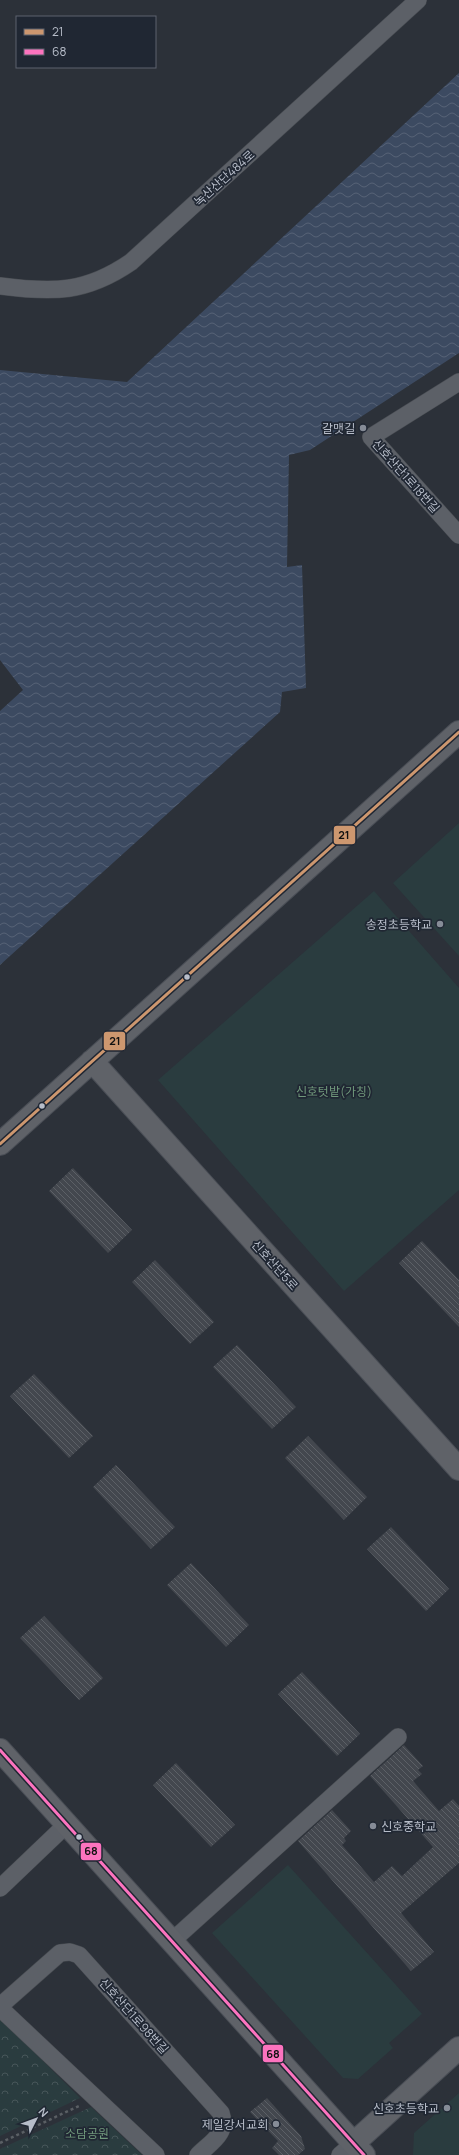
<svg xmlns="http://www.w3.org/2000/svg" width="459" height="2155" viewBox="0 0 459 2155" font-family="Manrope,'Noto Sans KR',sans-serif">
  <defs>
    <pattern id="forest-crowns" width="20" height="18" patternUnits="userSpaceOnUse"><rect width="20" height="18" fill="#2a3c3f"/><path d="M2 6a3 3 0 1 1 6 0M12 15a3 3 0 1 1 6 0" fill="none" stroke="#475659"/></pattern>
    <pattern id="water-waves" width="16" height="10" patternUnits="userSpaceOnUse"><rect width="16" height="10" fill="#3c4a61"/><path d="M0 5q4-4 8 0t8 0" fill="none" stroke="#566276"/></pattern>
    <pattern id="building-back-hatch" width="6" height="6" patternUnits="userSpaceOnUse"><rect width="6" height="6" fill="#43474e"/><path d="M-1 5l2 2M0 0l6 6M5-1l2 2" fill="none" stroke="#5c6066"/></pattern>
  </defs>
  <rect width="100%" height="100%" fill="#2c3139"/>
  <path fill="#2a3c3f" d="M459,823v133l-66,-73z
    M374,891l85,97v202l-115,101 -186,-211z
    M288,1865l134,149 -33,29 4,5 -35,31 -15,-1 -131,-145z
    M459,2093v62h-46l1,-22z"/>
  <path fill="url(#forest-crowns)" d="M0,2018l80,80 -80,38z
    M91,2107l51,48h-142v-6z"/>
  <path fill="url(#water-waves)" d="M459,73v280l-149,97 -21,5 -2,112 15,-2 4,123 -24,4 -2,20 -280,253v-254l23,-21 -23,-30v-290l127,12z"/>
  <path fill="url(#building-back-hatch)" d="M73,1168l59,62 -24,23 -59,-62z
    M422,1241l37,39v47l-60,-64z
    M155,1260l59,62 -24,22 -58,-62z
    M237,1345l59,62 -24,22 -59,-62z
    M34,1374l59,62 -24,22 -59,-62z
    M308,1436l59,61 -23,23 -59,-62z
    M116,1465l59,62 -24,22 -58,-62z
    M391,1527l58,62 -23,22 -59,-62z
    M191,1563l58,62 -23,22 -59,-62z
    M44,1616l59,62 -24,22 -59,-62z
    M302,1672l58,62 -23,22 -59,-62z
    M404,1745l19,21 -5,4 4,4 -9,7 26,30 14,-12 6,7v57l-58,50 33,39 -23,19 -113,-130 34,-31 19,21 -7,7 2,3 -4,4 32,37 18,-16 10,10 31,-29 -63,-71z
    M176,1763l59,62 -24,22 -58,-62z
    M267,2098l34,38 4,13 -7,6h-19l-7,-7 6,-7 -28,-29z"/>
  <g fill="none" stroke-linecap="round" stroke-linejoin="round">
    <defs>
      <path id="minor" d="M0,286c53,7 86,7 131,-24l287,-262
        M459,382l-88,55 88,98
        M0,1888l67,-64
        M172,1941l226,-204
        M0,2006l60,-53 10,-1 9,3 142,158c7,21 -10,29 -23,42
        M0,2008l156,147
        M340,2155l14,-12"/>
      <path id="major" d="M92,1061l367,408
        M0,1144l459,-412
        M0,1750l364,405
        M354,2143l105,-95"/>
    </defs>
    <use href="#minor" stroke="#484c52" stroke-width="18"/>
    <use href="#major" stroke="#4a4e56" stroke-width="24"/>
    <path stroke="#5a5f64" stroke-width="2.5" stroke-dasharray="3 3" stroke-linecap="butt" d="M0,2143l81,-38"/>
    <use href="#minor" stroke="#5c6067" stroke-width="17"/>
    <use href="#major" stroke="#5f6268" stroke-width="22"/>
    <defs>
      <path id="bus-1" d="M0,1144l459,-412"/>
      <path id="bus-2" d="M0,1750l364,405"/>
    </defs>
    <use href="#bus-1" stroke="#202733" stroke-width="6"/>
    <use href="#bus-2" stroke="#202733" stroke-width="6"/>
    <use href="#bus-1" stroke="#cd976f" stroke-width="3"/>
    <use href="#bus-2" stroke="#fc73be" stroke-width="3"/>
  </g>
  <g fill="#868c97" stroke="#202733" stroke-width="1.5">
    <circle cx="363" cy="428" r="4"/>
    <circle cx="440" cy="924" r="4"/>
    <circle cx="373" cy="1826" r="4"/>
    <circle cx="447" cy="2108" r="4"/>
    <circle cx="276" cy="2124" r="4"/>
  </g>
  <g fill="#b7bdc9" stroke="#202733" stroke-width="1.5">
    <circle cx="187" cy="977" r="3.5"/>
    <circle cx="42" cy="1106" r="3.5"/>
    <circle cx="79" cy="1837" r="3.5"/>
  </g>
  <g text-anchor="middle" dominant-baseline="central" stroke-width="3.5" stroke-linejoin="round" paint-order="stroke">
    <g font-size="12" fill="#b7bdc9" stroke="#202733">
      <text transform="translate(224 178) rotate(-42)">녹산산단484로</text>
      <text transform="translate(406 476) rotate(48)">신호산단1로18번길</text>
      <text transform="translate(275 1265) rotate(48)">신호산단5로</text>
      <text transform="translate(134 2016) rotate(48)">신호산단1로98번길</text>
    </g>
    <g font-size="12" fill="#b7bdc9" stroke="#202733" text-anchor="end">
      <text x="355" y="428">갈맷길</text>
      <text x="432" y="924">송정초등학교</text>
      <text x="381" y="1826" text-anchor="start">신호중학교</text>
      <text x="439" y="2108">신호초등학교</text>
      <text x="268" y="2124">제일강서교회</text>
    </g>
    <g font-size="12" fill="#70987b" stroke="#202733">
      <text x="334" y="1091">신호텃밭(가칭)</text>
      <text x="87" y="2133">소담공원</text>
    </g>
  </g>
  <g stroke="#202733" stroke-width="1.5">
    <rect x="333" y="825" width="23" height="20" rx="4" fill="#cd976f"/>
    <rect x="103" y="1031" width="23" height="20" rx="4" fill="#cd976f"/>
    <rect x="80" y="1842" width="22" height="19" rx="4" fill="#fc73be"/>
    <rect x="262" y="2044" width="22" height="19" rx="4" fill="#fc73be"/>
  </g>
  <g font-size="11" text-anchor="middle" font-weight="bold" fill="#111">
    <text x="344" y="839">21</text>
    <text x="115" y="1045">21</text>
    <text x="91" y="1855">68</text>
    <text x="273" y="2058">68</text>
  </g>
  <rect x="16" y="16" width="140" height="52" fill="#202733" stroke="#5c636f"/>
  <rect x="24" y="29" width="20" height="6" fill="#cd976f" stroke="#5c636f"/>
  <text x="52" y="36" font-size="12" fill="#b7bdc9">21</text>
  <rect x="24" y="49" width="20" height="6" fill="#fc73be" stroke="#5c636f"/>
  <text x="52" y="56" font-size="12" fill="#b7bdc9">68</text>
  <g transform="translate(36 2119) rotate(48)" stroke="#202733" stroke-width="3" paint-order="stroke">
  <path d="M0-3L7 15L0 10L-7 15Z" fill="#b7bdc9"/>
  <text y="-6" font-size="11" font-weight="bold" text-anchor="middle" fill="#b7bdc9">N</text>
  </g>
</svg>
